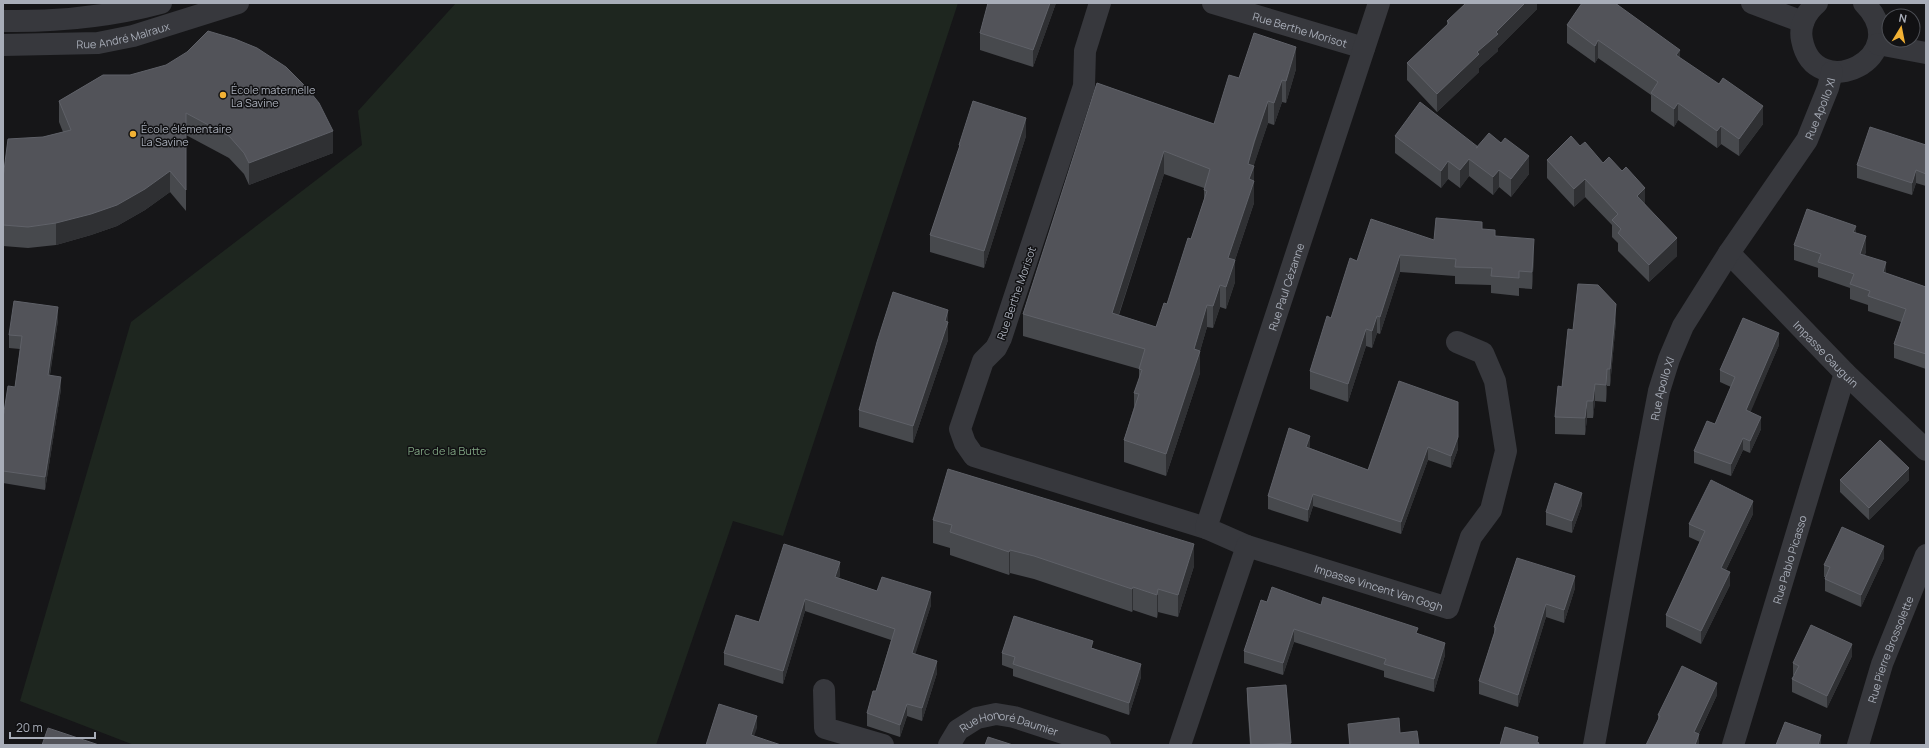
<svg xmlns="http://www.w3.org/2000/svg" width="1929" height="748" viewBox="0 0 1929 748" font-family="Manrope,sans-serif">
  <rect width="100%" height="100%" fill="#161618"/>
  <path fill="#1e261f" d="M456,3h502l-175,533 -50,-15 -77,224h-522l-114,-44 111,-379 231,-177 -4,-34z"/>
  <g fill="none" stroke-linecap="round" stroke-linejoin="round">
    <g stroke="#37383d" stroke-width="22">
      <path d="M1100,3l-15,48 -1,35 -83,252 -5,10 -13,13 -23,68 5,14 9,13 232,72"/>
      <path id="s1" d="M1213,3l151,45"/>
      <path d="M1752,3l51,19"/>
      <path d="M1817,3c-11,9 -18,23 -15,37 13,66 115,17 62,-37"/>
      <path d="M3,21c54,1 106,-4 158,-18"/>
      <path d="M1878,44l48,9"/>
      <path id="s2" d="M3,45l95,-2 35,-7 105,-33"/>
      <path id="s3" d="M1729,253l116,120 81,77"/>
      <path id="s4" d="M1247,546l-41,-18 173,-525"/>
      <path d="M824,690l1,38 58,17"/>
      <path id="s5" d="M949,745l9,-15 19,-12 19,-4 18,3 86,28"/>
      <path id="s6" d="M1180,745l67,-199 201,62 23,-71 20,-27 15,-59 -11,-70 -12,-28 -26,-11"/>
      <path id="s7" d="M1594,745l51,-280 14,-74 10,-32 14,-33 46,-73 78,-113 21,-52 4,-16"/>
      <path id="s8" d="M1733,745l112,-372"/>
      <path id="s9" d="M1858,745l24,-81 44,-109"/>
    </g>
  </g>
  <path fill="#47494d" fill-rule="evenodd" d="M1056,3l-23,64 -53,-17v-17z
    M1537,3v6l-39,39v3l-19,17v4l-42,40 -30,-32v-17l40,-38v-4z
    M1567,25l113,33 83,66 -24,32 -18,-12 -4,4 -39,-28 -4,7 -23,-16v-16l-53,-37 -3,5 -28,-20z
    M1296,69l-10,34 -4,-1 -8,23 -6,-2 -14,41v39l-19,57v22l-9,27 -6,-2 -7,21 -6,-1 -7,24v22l-34,103 -42,-14v-22l10,-33v-14l5,-13v-11l-116,-33v-22l74,-231 117,41 25,-46zM1164,174l40,14v12l-13,39 -24,65 -11,23 -37,-12z
    M103,75l230,78 -84,32 -5,-11 -15,-16 -43,-23v76l-16,-19 -25,18 -28,16 -26,9 -35,10 -28,3 -25,-2v-68l40,-41 20,-5 -4,-10v-21z
    M1026,136l-42,132 -54,-16v-17l29,-85v-5z
    M1395,136l83,11 51,27 -18,23 -12,-10 -6,8 -24,-19 -9,12 -12,-9 -7,9 -46,-35z
    M1926,145v41l-10,-3 -4,12 -55,-17v-13z
    M1580,146l23,17 42,41 32,52 -28,26 -31,-31v-8l-6,-6v-12l-27,-28 -11,10 -27,-29v-18z
    M1482,229l52,27 -2,33 -13,-1v8l-28,-3v-8l-36,-1v-8l-55,-4 -20,62 -3,-1 -5,15 -6,-2 -18,56 -38,-13v-18l21,-53 26,-57 77,-21z
    M1856,233l10,18 -1,4 21,18 40,14v82l-32,-11v-14l7,-22 -33,-11v-6l-18,-6v-11l-32,-11v-9l-24,-8v-15z
    M948,310v30l-35,103 -54,-16v-17z
    M58,320l-8,55 11,14 -16,101 -42,-7v-65l12,-31 5,-38 -11,-1v-13z
    M1616,321l-6,65h-3l-1,16 -11,-1 -2,17h-6l-2,17 -30,-1v-17l7,-30 11,-57z
    M1779,345l-29,67 11,17 -11,24 -7,-3 -12,26 -37,-13v-12l21,-27 16,-37 -11,-5v-12z
    M1399,381l59,68 -7,19 -23,-8 -27,74 -88,-28 -5,16 -40,-13v-13l42,-48 58,22z
    M1840,480h69l-40,40 -29,-28z
    M1582,505l-10,28 -26,-8v-13z
    M1753,514l-27,56 4,15 -29,59 -35,-17v-12l34,-73 -11,-5v-13z
    M933,520l261,46 -16,51 -20,-5 -1,6 -24,-8 -1,2 -98,-33 -24,-6 -1,2 -59,-20v-7l-17,-5z
    M1884,558l-23,49 -36,-16v-14h-1v-12z
    M840,575l-1,3 38,13 54,14 -16,49 22,19 -15,48 -15,-5 -7,21 -33,-11v-13l9,-22 15,-51 -86,-29 -22,73 -59,-19v-12l35,-31z
    M1575,588l-11,35 -18,-6 -28,90 -39,-13v-13l15,-47v-7z
    M1267,602l54,3 97,29 27,21 -11,37 -50,-15v-6l-90,-29 -11,33 -39,-12v-12z
    M1093,648l48,29 -12,38 -116,-39v-7l-11,-4v-12z
    M1852,656l-25,52 -35,-16v-13l2,-4h-1v-12z
    M1286,685l5,60h-41l-3,-45v-12z
    M1717,695l-18,39v11l-41,-23v-7z
    M1348,724l52,9 19,12h-70z"/>
  <path fill="#2f3033" d="M1050,3h6l-23,64v-17z
    M1525,3h12v6l-39,39v3l-19,17v4l-42,40v-18l59,-62z
    M1598,40v18l-3,5v-17z
    M1296,47v22l-10,34v-22z
    M1680,50v17l-4,-12z
    M1282,80v22l-8,23v-22z
    M1268,101v22l-16,48 2,-5v37l-19,57v22l-9,27v-22l2,-29 20,-94z
    M1678,103v17l-4,7v-18z
    M1763,106v18l-24,32v-17z
    M1026,118v18l-42,132v-17z
    M1721,126v18l-4,4v-17z
    M333,131v22l-84,32v-22z
    M1164,151v23l-52,161v-22z
    M1529,156v18l-18,23v-18z
    M1469,159v17l-9,12v-18z
    M1448,161v18l-7,9v-17z
    M1499,170v17l-6,8v-18z
    M1916,170v13l-4,12v-12z
    M170,171v21l-25,18 -28,16 -26,9 -35,10v-22z
    M1585,179v18l-11,10v-18z
    M1645,188v18l-8,-10z
    M1856,226v14l-3,-8z
    M1866,236v15l-6,17v-14z
    M1677,238v18l-28,26v-17z
    M1534,239v17l-2,33v-17z
    M1400,255v17l-20,62v-17z
    M1886,262v15l-3,-5z
    M1220,285v22l-7,21v-22z
    M1616,304v17l-6,65v-17z
    M1207,305v22l-7,24v22l-34,103v-22l28,-105z
    M58,307v13l-10,67v-12z
    M948,310v30l-35,103v-17z
    M1377,316v17l-5,15v-17z
    M1366,329v17l-18,56v-18z
    M1779,333v12l-33,78v-13z
    M1607,369v17l-1,16v-17z
    M61,377v12l-16,101v-13z
    M1595,384v17l-2,17v-17z
    M1587,401v17l-2,17v-17z
    M1761,417v12l-11,24v-12z
    M1310,436v12l-4,11v-12z
    M1458,437v12l-7,19v-12z
    M1743,438v12l-12,26v-12z
    M1428,447v13l-27,74v-12z
    M1909,468v12l-40,40v-12z
    M1582,493v12l-10,28v-12z
    M1313,494v12l-5,16v-12z
    M1753,501v13l-32,66v-12z
    M1194,544v22l-16,51v-22z
    M1884,546v12l-23,49v-12z
    M1010,550v23l-1,2v-23z
    M840,562v13l-5,14v-12z
    M1730,572v13l-29,59v-13z
    M1575,576v12l-11,35v-13z
    M1133,587v23l-1,2v-23z
    M1158,589v23l-1,6v-23z
    M931,592v13l-19,60v-12z
    M805,599v12l-22,73v-13z
    M1546,604v13l-28,90v-12z
    M1294,629v13l-11,33v-12z
    M1445,643v12l-11,37v-13z
    M1852,644v12l-25,52v-12z
    M937,661v12l-15,48v-13z
    M1141,664v13l-12,38v-12z
    M1717,683v12l-23,49v-12z
    M907,704v12l-7,21v-12z
    M757,716v12l-6,17v-10z
    M1699,734v11h-4z
    M1821,735v10h-3z"/>
  <path fill="#525359" stroke="#5f6168" fill-rule="evenodd" d="M988,3h62l-17,47 -53,-17z
    M1466,3h59l-29,29 2,2 -21,18 2,2 -42,40 -30,-31 42,-40 -2,-2z
    M1582,3h33l65,47 -4,5 43,29 4,-6 40,28 -24,33 -18,-13 -4,5 -39,-28 -4,6 -23,-16 7,-11 -60,-42 -3,6 -28,-21z
    M208,31l27,8 22,9 29,19 21,21 12,15 14,28 -84,32 -5,-10 -15,-17 -43,-23v77l-16,-19 -25,18 -28,16 -26,9 -35,9 -28,4 -25,-2v-47l5,-39 35,-2 28,-7 -12,-29 44,-26h27l36,-10 21,-13z
    M1254,33l42,14 -10,34 -4,-1 -8,23 -6,-2 -14,41 -6,22 6,2 -5,13 5,2 -26,77 7,2 -9,27 -6,-2 -7,21 -6,-1 -13,44 6,2 -34,103 -42,-14 15,-46 -5,-1 8,-23 -3,-1 6,-20 -122,-35 74,-231 117,41 15,-49 10,3zM1164,151l46,18 -6,21 3,1 -16,48 -3,-1 -21,66 -3,-1 -8,24 -44,-14z
    M973,101l53,17 -42,133 -54,-16 30,-90h-1z
    M1420,102l58,45 -2,1 13,-15 12,10 4,-5 24,18 -18,23 -12,-9 -6,7 -24,-18 -9,11 -12,-9 -7,10 -46,-35z
    M1870,127l56,18v29l-10,-4 -4,13 -55,-18z
    M1571,136l9,10 5,-4 18,21 6,-6 13,14 4,-4 19,21 -8,8 40,42 -28,27 -31,-32 3,-4 -9,-9 6,-6 -33,-35 -11,10 -27,-29z
    M1807,209l49,17 -3,6 13,4 -6,18 26,8 -3,10 43,15v67l-32,-10 12,-35 -38,-13 2,-5 -20,-7 4,-10 -36,-12 3,-8 -27,-9z
    M1436,218l46,4v7l13,1v6l39,3 -2,33 -13,-1v7l-28,-2 1,-8 -37,-1 1,-8 -56,-4 -20,62 -3,-1 -5,15 -6,-2 -18,55 -38,-13 17,-55 4,2 19,-60 7,3 14,-42 63,21z
    M1578,284l20,1 18,19 -6,65h-3l-1,16 -11,-1 -2,17h-6l-2,17 -30,-1 3,-31 4,1 6,-58 5,1z
    M893,292l55,18 -3,11 3,1 -35,104 -54,-16 18,-68z
    M14,301l44,6 -10,68 13,2 -16,100 -42,-6v-53l5,-32 7,1 7,-51 -13,-1z
    M1743,318l36,15 -33,77 15,7 -11,24 -7,-3 -12,26 -37,-13 13,-30 8,3 20,-47 -15,-7z
    M1399,381l59,21v35l-7,19 -23,-9 -27,75 -88,-28 -5,16 -40,-14 21,-68 21,8 -4,11 62,23z
    M1880,440l29,28 -40,40 -29,-28z
    M948,469l246,75 -16,51 -20,-6 -1,6 -24,-8 -1,2 -98,-33 -24,-6 -1,2 -59,-20 2,-7 -19,-5z
    M1711,480l42,21 -32,67 9,4 -29,59 -35,-16 39,-84 -16,-7z
    M1555,483l27,10 -10,28 -26,-9z
    M1842,527l42,19 -23,49 -36,-16 5,-12 -6,-2z
    M784,544l56,18 -5,15 42,14 5,-14 49,15 -19,61 25,8 -15,47 -15,-4 -7,21 -33,-12 6,-22h3l19,-62 -90,-30 -22,72 -59,-18 12,-38 23,7z
    M1517,558l58,18 -11,34 -18,-6 -28,91 -39,-14 17,-53 -2,-1z
    M1272,587l49,18 2,-8 95,31 -2,5 29,10 -11,36 -50,-15 2,-5 -92,-30 -11,34 -39,-12 17,-51 6,2z
    M1014,616l79,25 -2,7 50,16 -12,39 -116,-39 2,-7 -13,-4z
    M1811,625l41,19 -25,52 -35,-17 7,-13 -6,-3z
    M1682,666l35,17 -23,49 5,2 -4,11h-49l14,-29 -2,-1z
    M1286,685l5,58 -40,2 -4,-57z
    M719,704l38,12 -6,19 30,10h-75z
    M1399,718l1,15 17,-2 2,14h-69l-2,-21z
    M1785,722l36,13 -3,10h-42z
    M1505,727l33,10 -1,5 2,1 -1,2h-38z
    M48,728l51,17h-57z
    M988,737l25,8h-28z"/>
  <g fill="#f2b134" stroke="#111113" stroke-width="1.5">
    <circle cx="223" cy="95" r="4"/>
    <circle cx="133" cy="134" r="4"/>
  </g>
  <g text-anchor="middle" dominant-baseline="central" stroke-width="3" stroke-linejoin="round" paint-order="stroke">
    <g font-size="11" fill="#a8adb8" stroke="#111113">
      <text stroke="none"><textPath href="#s1" startOffset="91">Rue Berthe Morisot</textPath></text>
      <text stroke="none"><textPath href="#s2" startOffset="121">Rue André Malraux</textPath></text>
      <text stroke="none"><textPath href="#s7" startOffset="687">Rue Apollo XI</textPath></text>
      <text stroke="none"><textPath href="#s4" startOffset="299">Rue Paul Cézanne</textPath></text>
      <text transform="translate(1016 293) rotate(-71)">Rue Berthe Morisot</text>
      <text stroke="none"><textPath href="#s3" startOffset="140">Impasse Gauguin</textPath></text>
      <text stroke="none"><textPath href="#s7" startOffset="363">Rue Apollo XI</textPath></text>
      <text stroke="none"><textPath href="#s8" startOffset="194">Rue Pablo Picasso</textPath></text>
      <text stroke="none"><textPath href="#s6" startOffset="348">Impasse Vincent Van Gogh</textPath></text>
      <text stroke="none"><textPath href="#s9" startOffset="101">Rue Pierre Brossolette</textPath></text>
      <text stroke="none"><textPath href="#s5" startOffset="72">Rue Honoré Daumier</textPath></text>
    </g>
    <g font-size="11" fill="#a8adb8" stroke="#111113" text-anchor="start">
      <text x="231" y="89">École maternelle<tspan x="231" dy="13">La Savine</tspan></text>
      <text x="141" y="128">École élémentaire<tspan x="141" dy="13">La Savine</tspan></text>
    </g>
    <g font-size="11" fill="#7fa381" stroke="#111113">
      <text x="447" y="450">Parc de la Butte</text>
    </g>
  </g>
  <rect width="1929" height="748" fill="none" stroke="#a8adb8" stroke-width="8"/>
  <g transform="translate(1901 28) rotate(10)"><circle r="19" fill="#111113" stroke="#4d4f55"/>
  <path d="M0-3L7 15L0 10L-7 15Z" fill="#f2b134"/>
  <text y="-6" font-size="11" font-weight="bold" text-anchor="middle" fill="#a8adb8">N</text>
  </g>
  <path d="M10 732v6h85v-6" fill="none" stroke="#a8adb8" stroke-width="2"/>
  <text x="16" y="732" font-size="12" fill="#a8adb8" stroke="#111113" stroke-width="3" paint-order="stroke">20 m</text>
</svg>
